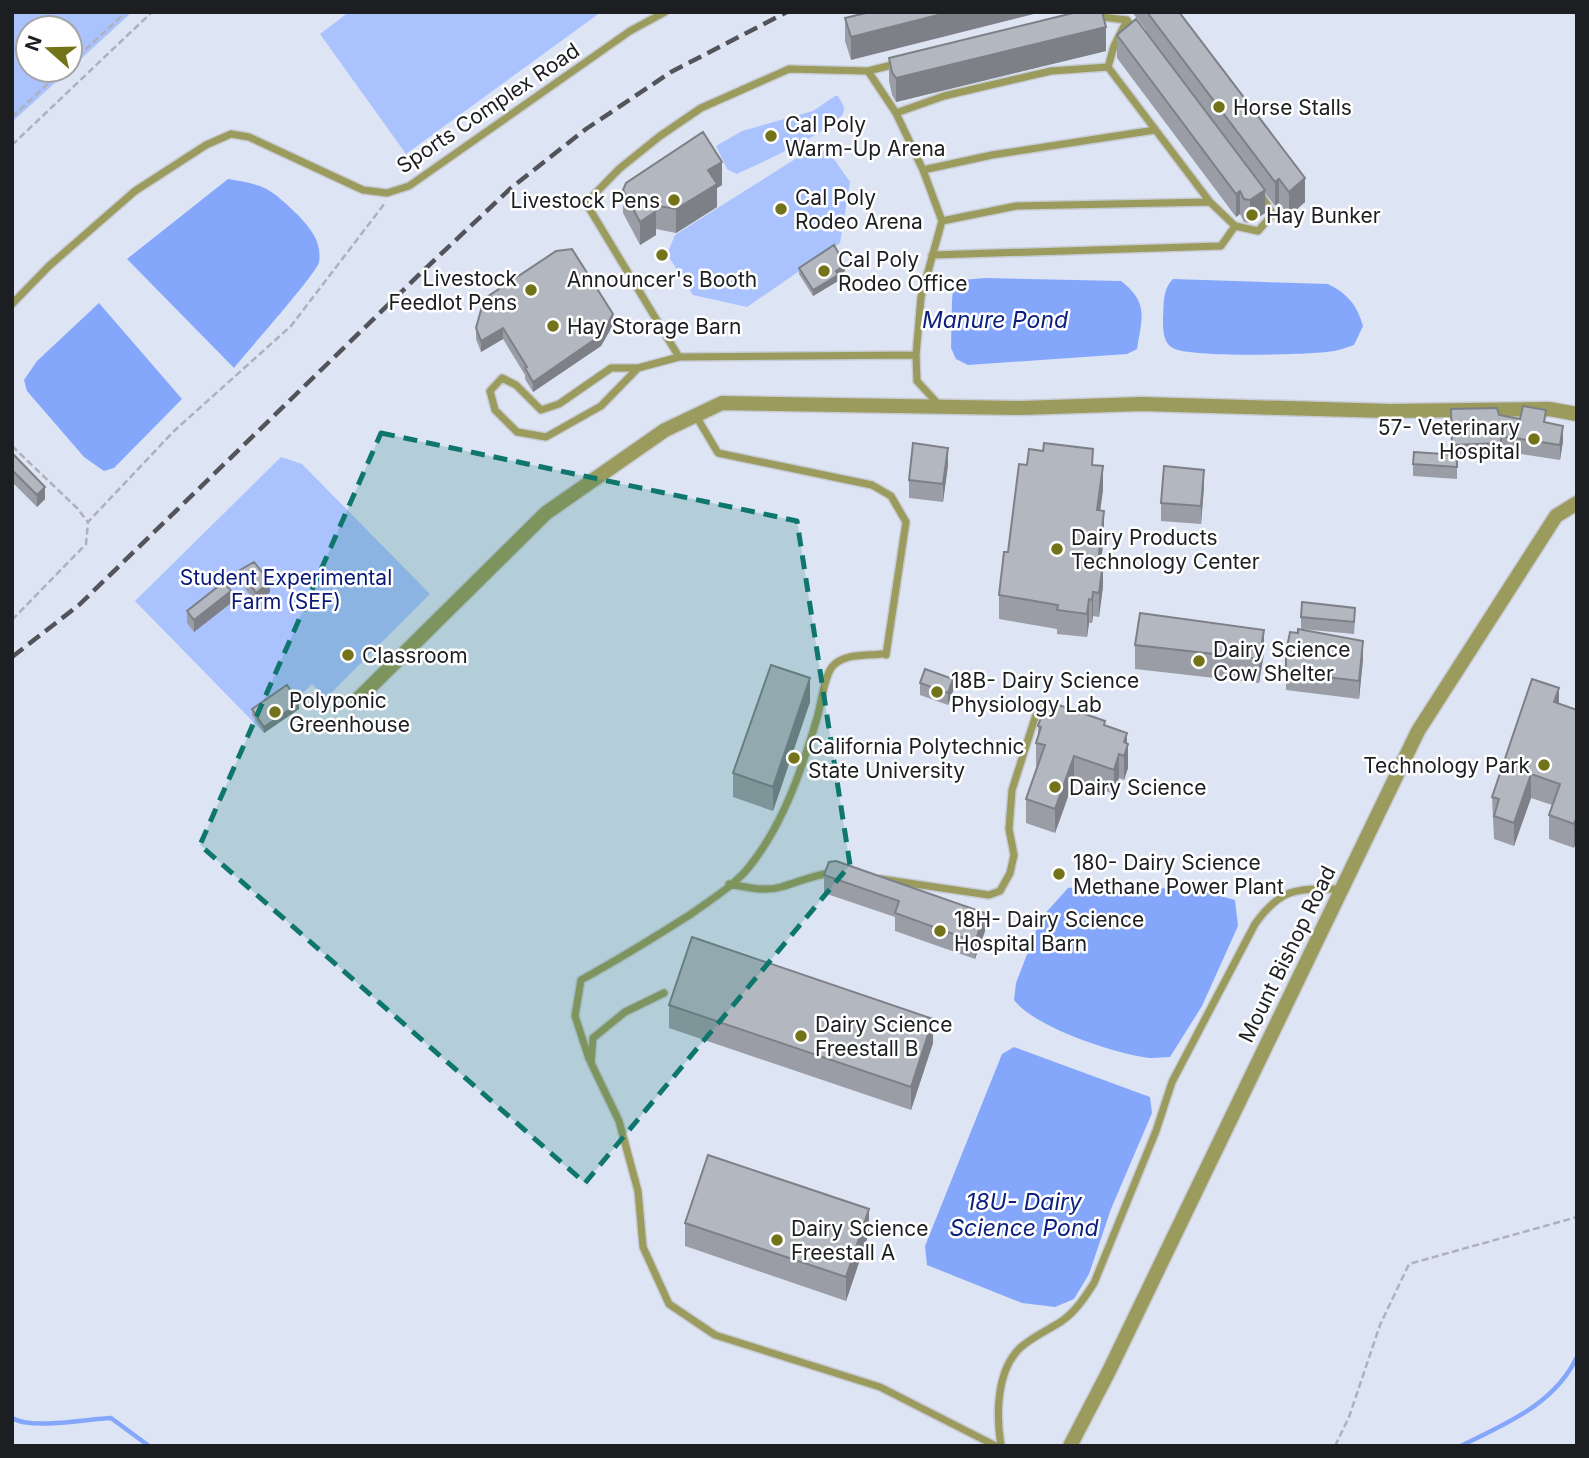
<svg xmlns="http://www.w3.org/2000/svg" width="1589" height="1458" viewBox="0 0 1589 1458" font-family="Inter,sans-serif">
  <rect width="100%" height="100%" fill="#edf1fa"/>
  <path fill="#dde4f4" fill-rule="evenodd" d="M12,12h1565v1434h-1565zM28,28h42v42h-42z"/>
  <path fill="#aac3ff" d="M12,12h120l-62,57v-41h-42v42h41l-57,52z
    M349,12h252l-195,142 -86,-120z
    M835,96h3c2,4 7,10 6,15 -3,16 -90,55 -107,63l-10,-5 -11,-23 26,-15 71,-20z
    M811,149l18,3 21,30 -10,61 -93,64 -54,-12 -26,-41 8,-19z
    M281,457l21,7 128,130 -104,104 -14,-14 -49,48 -128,-131z"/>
  <path fill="#85a7fb" d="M228,179c38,6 42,9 70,36 13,14 24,27 21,47 -1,10 -73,91 -85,106l-107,-109z
    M985,278l136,3c28,22 21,36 16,68l-10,5 -159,11 -12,-6 -5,-11 1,-48 1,-11 9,-9z
    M1173,279l155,5c20,10 29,21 35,42l-9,19c-7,2 -14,5 -20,6 -22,4 -146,7 -161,-3 -10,-5 -10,-19 -10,-29 1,-14 -1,-29 10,-40z
    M99,303l83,96 -68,69 -10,3 -20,-14 -57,-66 -3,-11 13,-19z
    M1108,884l93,7 34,9 3,26 -36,80 -32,51c-9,0 -19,2 -27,0 -35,-6 -108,-30 -129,-57l2,-17 25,-65 27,-30z
    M1014,1047l136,50 2,16 -41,96 -22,65 -15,25 -19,8 -33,-4 -95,-38 -2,-19 77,-192z"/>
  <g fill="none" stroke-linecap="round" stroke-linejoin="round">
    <path stroke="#85a7fb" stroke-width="4.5" d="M12,1418c20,12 74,1 99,0l38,28
      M1461,1446c45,-23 93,-41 116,-89"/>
    <defs>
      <path id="service" d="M1095,19l7,-2 25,3 7,10
        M896,64l-28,7 28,42 27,57 19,51 -21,76 -5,58 1,26 23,25
        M1108,67l6,-21 13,-26
        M868,71l-79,-2 -88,39 -41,28 -41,33 -33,34 93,154 237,-2
        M896,113l48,-17 107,-25 57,-4 102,135
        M923,170l69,-15 163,-25
        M942,221l74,-15 194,-4 25,24 23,5 15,-17 -12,-19
        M932,255l289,-9 14,-20
        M12,304l37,-38 86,-75 71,-46 25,-11 18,3 114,53 24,3 22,-7 221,-155 35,-19
        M638,368h-27l-52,36 -18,6 -25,-25 -14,-7 -12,13 5,19 22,22 29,5 55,-31 37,-38 41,-11
        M696,416l22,37 154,32 19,11 15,26 -20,133
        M881,879l108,16 11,-4 10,-18 4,-18 -5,-26 3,-39 28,-88
        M729,884c17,3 35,8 52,3 18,-5 32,-12 50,-14
        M664,993l-39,19 -32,26 -2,25 28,58 19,70 5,56 26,57 46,31 165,52 116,59
        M589,1059l-14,-43 6,-36c38,-21 74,-43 110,-66 19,-14 43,-28 58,-47 34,-42 53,-98 68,-149 4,-13 7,-41 15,-51 11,-14 35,-11 50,-13
        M1001,1446c-5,-31 -5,-76 20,-99 13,-11 27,-17 41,-26 14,-10 23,-24 32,-38l62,-152 16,-49 83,-158c27,-38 43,-35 86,-35"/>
      <path id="minor" d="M356,701l190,-188 119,-83 57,-27 299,5 120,-4 249,7 159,-2 28,5
        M1070,1446l39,-75 309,-640 138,-215 21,-13"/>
    </defs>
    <use href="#service" stroke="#c8cbd3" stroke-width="10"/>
    <use href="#minor" stroke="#c8cbd3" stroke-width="17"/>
    <path stroke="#aeb1b9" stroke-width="2.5" stroke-dasharray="7 3.5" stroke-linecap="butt" d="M70,64l56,-52
      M12,117l51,-47
      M12,145l140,-133
      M12,446l65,62 11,14
      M12,620l74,-76 2,-22 86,-91 117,-105 94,-123
      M1335,1446l14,-29 31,-92 29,-61 168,-47"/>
    <use href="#service" stroke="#9a9b5c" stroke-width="7"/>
    <use href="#minor" stroke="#9a9b5c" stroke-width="14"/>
    <path stroke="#525459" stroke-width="4.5" stroke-dasharray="14 7" stroke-linecap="butt" d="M12,657l67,-52 345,-335 87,-82 75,-59 85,-57 116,-60"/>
  </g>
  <path fill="#9a9da5" d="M870,12l-19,48 -6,-19v-23z
    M1132,12h47l126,190 -16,14 -10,-13 -4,3 -10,-13v20l-15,10 -6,-1 -4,-8 -4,3 -119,-159v-23l29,-3v-2z
    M1106,51l-210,51 -4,-7 -3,-14v-23z
    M722,185l-5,3v19l-41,26 -20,-4v6l-16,10 -17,-32v-23z
    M799,268l46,3 -7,4v6l-25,15 -14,-22z
    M613,325l-12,21 -68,46 -8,-13v-4l-22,-36 -22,13 -5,-13v-11z
    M1451,409l48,6 47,8 17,18 -3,19 -59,-9v7l-44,2v19l-44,-3v-12l39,-9z
    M12,453l33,46 -8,8 -25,-25z
    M948,465l-5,37 -34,-4v-18z
    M1093,465l10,25 -3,20 4,25 -3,27 2,24 -4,31 -6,-1 -1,7h-3l-2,14 -30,-3v-5l-58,-10v-24l9,-43z
    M1204,487l-3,37 -40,-3v-18z
    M240,570l30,22 -14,12 -16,-23z
    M231,603l-37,29 -7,-9v-12z
    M1301,617l54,3 -1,14 -53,-5z
    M1135,645l129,8 -5,30 -124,-14z
    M1286,652l77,7 -4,40 -73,-9z
    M920,683l33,8 -5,14 -28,-10z
    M810,702l-37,109 -40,-14v-24z
    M1559,704l18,6 -3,138 -25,-9v-24l3,-10 -21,-7 -17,48 -20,-7 -2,-42z
    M252,709h47l-35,24 -12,-18z
    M1105,725l22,18 1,25 -4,12 -5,-2 -5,16 -40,-14 -19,53 -29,-10v-24l11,-32 -1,-1v-23l2,-7v-10z
    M824,875l161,56 -10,28 -80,-28v-14l-71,-24z
    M669,1005l264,38 -22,67 -242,-82z
    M685,1223l184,10 -23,68 -161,-55z"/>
  <path fill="#7d8086" d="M950,12h92l-191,48v-23z
    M1106,27v24l-210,51v-24z
    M722,162v23l-5,3v19l-41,26v-24l32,-39z
    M1305,178v24l-16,14v-24z
    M1279,179v24l-4,3v-24z
    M1265,190v23l-15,10v-23z
    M1240,191v23l-4,3v-23z
    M656,211v24l-16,10v-23z
    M845,265v6l-7,4v6l-25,15v-6l23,-19z
    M613,314v11l-12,21 -68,46v-10z
    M503,328v11l-22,13v-11z
    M1563,426v15l-3,19v-15z
    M948,448v17l-5,37v-18z
    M1103,466v24l-6,44v-24z
    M1204,470v17l-3,37v-18z
    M45,487v12l-8,8v-12z
    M1104,511v24l-6,51v-24z
    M1103,563v23l-4,31v-24z
    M270,582v10l-14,12v-11z
    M231,591v12l-37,29v-12z
    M1093,592v24l-1,7v-23z
    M1089,599v24l-2,14v-23z
    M1264,630v23l-5,30v-24z
    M1363,641v18l-4,40v-18z
    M810,678v24l-37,109v-24z
    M953,679v12l-5,14v-12z
    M1559,688v24l-5,-10z
    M299,703v6l-35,24v-6z
    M1127,733v16l1,-5v24l-4,12v-38z
    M1119,754v24l-5,16v-24z
    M1074,756v24l-19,53v-24z
    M1531,774v24l-17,48v-23z
    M1577,816v24l-3,8v-24z
    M985,913v18l-10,28v-17z
    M933,1019v24l-22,67v-23z
    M869,1209v24l-23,68v-24z"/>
  <path fill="#b3b7c0" stroke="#7d8086" stroke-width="2" d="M870,12h80l-99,25 -6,-19z
    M1077,12h25l4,15 -210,51 -4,-6 -3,-14z
    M1147,12h32l126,166 -16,14 -10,-13 -4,3z
    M1136,19l129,171 -15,10 -6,-1 -4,-8 -4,3 -119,-159z
    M703,132l19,30 -14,8 9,14 -41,25 -23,-4 3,6 -16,11 -17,-32 3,-7z
    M834,245l11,20 -9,6 2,4 -25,15 -14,-22z
    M572,249l41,65 -12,21 -68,47 -8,-14 2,-1 -24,-39 -22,13 -5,-13 8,-29 72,-48z
    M1523,406l23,4 -2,12 19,4 -3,19 -59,-9v7l-49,2 -1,-36 46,-1 2,7 21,4z
    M913,443l35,5 -5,36 -34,-4z
    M1044,443l49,6 -1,16 11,1 -6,44 7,1 -6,51 5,1 -4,30 -6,-1 -1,8 -3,-1 -2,15 -30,-4 1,-5 -59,-10 5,-43h4l11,-88 8,1 2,-16 14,2z
    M1414,452l43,3v12l-44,-3z
    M12,453l33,34 -8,8 -25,-25z
    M1164,466l40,4 -3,36 -40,-3z
    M254,562l16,20 -14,11 -16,-23z
    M224,582l7,9 -37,29 -7,-9z
    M1302,602l53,6 -1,14 -53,-5z
    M1140,613l124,17 -5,29 -124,-14z
    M1298,629l65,12 -4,40 -73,-9v-20l4,-20 8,1z
    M771,665l39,13 -37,109 -40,-14z
    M925,669l28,10 -5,14 -28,-10z
    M1532,679l27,9 -5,14 23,8v106l-3,8 -25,-9 11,-31 -29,-10 -17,49 -20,-7 5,-17 -7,-2z
    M287,685l12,18 -35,24 -12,-18z
    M1056,704l49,17 -1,4 23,8 -3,9 4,2 -4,12 -5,-2 -5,16 -40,-14 -19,53 -29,-10 19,-54 -9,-2 5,-16 -3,-1 7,-19 9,3z
    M836,861l149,52 -10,29 -80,-29 4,-12 -75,-26 5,-13z
    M692,937l241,82 -22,68 -242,-82z
    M708,1155l161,54 -23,68 -161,-54z"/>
  <path fill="#0f766e" fill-opacity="0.2" stroke="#0f766e" stroke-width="5" stroke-dasharray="14 9" stroke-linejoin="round" d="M381,433l416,88 53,344 -265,318 -385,-338z"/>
  <g fill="#737319" stroke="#fff" stroke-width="2.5">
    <circle cx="1219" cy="107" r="7"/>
    <circle cx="771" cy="136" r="7"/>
    <circle cx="674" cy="200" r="7"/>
    <circle cx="781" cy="209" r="7"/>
    <circle cx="1252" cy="215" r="7"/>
    <circle cx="662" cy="255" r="7"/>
    <circle cx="824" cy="271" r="7"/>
    <circle cx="531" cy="290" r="7"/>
    <circle cx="553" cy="326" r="7"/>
    <circle cx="1534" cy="439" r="7"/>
    <circle cx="1057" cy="549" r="7"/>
    <circle cx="348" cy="655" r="7"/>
    <circle cx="1199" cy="661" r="7"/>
    <circle cx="937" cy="692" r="7"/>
    <circle cx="275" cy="712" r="7"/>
    <circle cx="794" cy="758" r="7"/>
    <circle cx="1544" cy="765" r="7"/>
    <circle cx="1055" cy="787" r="7"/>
    <circle cx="1059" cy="874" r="7"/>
    <circle cx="940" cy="931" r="7"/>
    <circle cx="801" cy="1036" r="7"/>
    <circle cx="777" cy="1240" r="7"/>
  </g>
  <g text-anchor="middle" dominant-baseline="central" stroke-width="5" stroke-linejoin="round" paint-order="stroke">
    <g font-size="21" fill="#1d1e22" stroke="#fff" text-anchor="start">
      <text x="1233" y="107">Horse Stalls</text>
      <text x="785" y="124">Cal Poly<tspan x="785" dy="24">Warm-Up Arena</tspan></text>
      <text x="795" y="197">Cal Poly<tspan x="795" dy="24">Rodeo Arena</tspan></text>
      <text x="660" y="200" text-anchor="end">Livestock Pens</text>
      <text x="1266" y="215">Hay Bunker</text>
      <text x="838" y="259">Cal Poly<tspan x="838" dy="24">Rodeo Office</tspan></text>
      <text x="517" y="278" text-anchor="end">Livestock<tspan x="517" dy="24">Feedlot Pens</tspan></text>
      <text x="662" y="279" text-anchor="middle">Announcer's Booth</text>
      <text x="567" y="326">Hay Storage Barn</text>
      <text x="1520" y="427" text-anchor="end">57- Veterinary<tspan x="1520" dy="24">Hospital</tspan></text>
      <text x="1071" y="537">Dairy Products<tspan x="1071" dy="24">Technology Center</tspan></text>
      <text x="1213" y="649">Dairy Science<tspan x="1213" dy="24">Cow Shelter</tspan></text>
      <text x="362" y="655">Classroom</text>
      <text x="951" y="680">18B- Dairy Science<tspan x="951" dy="24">Physiology Lab</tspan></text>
      <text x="289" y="700">Polyponic<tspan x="289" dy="24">Greenhouse</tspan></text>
      <text x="808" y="746">California Polytechnic<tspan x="808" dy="24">State University</tspan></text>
      <text x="1530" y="765" text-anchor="end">Technology Park</text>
      <text x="1069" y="787">Dairy Science</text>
      <text x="1073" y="862">180- Dairy Science<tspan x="1073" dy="24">Methane Power Plant</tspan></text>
      <text x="954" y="919">18H- Dairy Science<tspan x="954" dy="24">Hospital Barn</tspan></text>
      <text x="815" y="1024">Dairy Science<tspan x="815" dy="24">Freestall B</tspan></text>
      <text x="791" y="1228">Dairy Science<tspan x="791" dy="24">Freestall A</tspan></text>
    </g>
    <g font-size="21" fill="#1d1e22" stroke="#fff">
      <text transform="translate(488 108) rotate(-34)">Sports Complex Road</text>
      <text transform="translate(1287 954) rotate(-64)">Mount Bishop Road</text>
    </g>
    <g font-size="21" fill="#0a1978" stroke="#fff">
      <text x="286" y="577">Student Experimental<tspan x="286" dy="24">Farm (SEF)</tspan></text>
    </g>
    <g font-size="23" font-style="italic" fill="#0d207e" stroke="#fff">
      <text x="995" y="320">Manure Pond</text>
      <text x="1024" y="1202">18U- Dairy<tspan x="1024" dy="26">Science Pond</tspan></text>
    </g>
  </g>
  <rect width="1589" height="1458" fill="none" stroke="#1d1e22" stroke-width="28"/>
  <g transform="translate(49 49) rotate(290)"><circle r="33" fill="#ffffff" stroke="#a5a5a7" stroke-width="2"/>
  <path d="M0-5L12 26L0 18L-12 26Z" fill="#737319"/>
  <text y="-10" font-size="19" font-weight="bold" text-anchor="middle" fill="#1d1e22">N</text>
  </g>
</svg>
